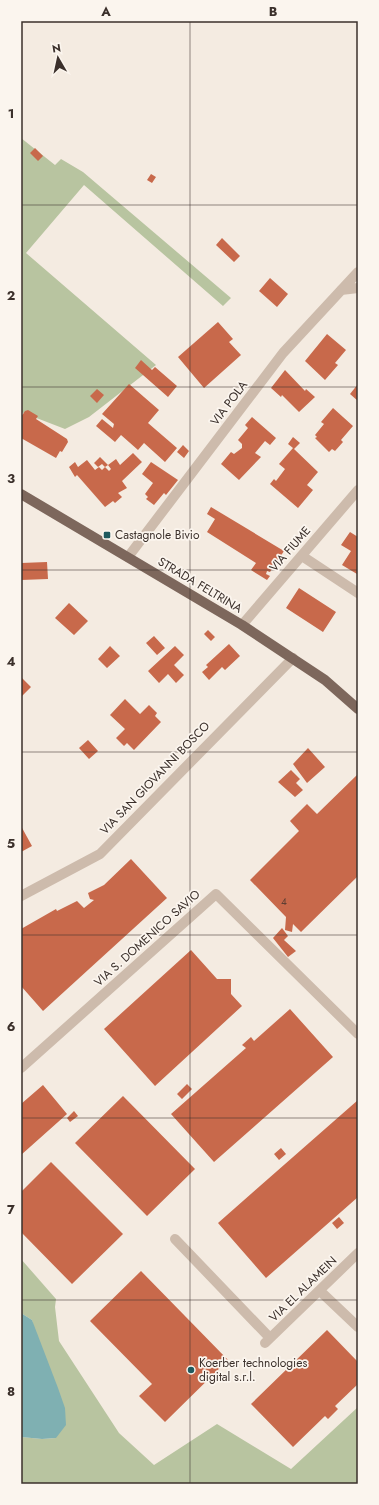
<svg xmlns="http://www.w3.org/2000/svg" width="379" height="1505" viewBox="0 0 379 1505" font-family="Jost,sans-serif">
  <rect width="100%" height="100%" fill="#f4ebe1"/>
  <path fill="#b8c4a0" d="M21,138l34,27 6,-6 22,13 148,126 -8,8 -139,-121 -58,68 130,112 -67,52 -24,12 -44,-17z
    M21,1259l35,40 -1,8 4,34 60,92 35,32 63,-41 74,45 67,-62v77h-337v-47l21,2 14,-1 -24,-118 -11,-7z"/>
  <path fill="#7fb0b2" d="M21,1313l11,7 26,68 7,20 1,17 -10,13 -14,1 -21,-2z"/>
  <path fill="#c8694b" d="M35,148l8,8 -5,5 -8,-8z
    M151,174l5,3 -4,6 -5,-3z
    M222,238l18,18 -6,6 -18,-17z
    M270,278l18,16 -11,13 -18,-16z
    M218,322l15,17 -4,3 12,13 -37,33 -26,-31z
    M327,334l19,16 -11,13 3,2 -13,15 -20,-19z
    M141,360l11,10 3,-3 22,19 -9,11 -33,-29z
    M285,370l20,21 1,-2 9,8 -16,15 -17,-17 -1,2 -10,-9z
    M129,384l30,26 -11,13 29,25 -12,14 -21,-19 -6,7 -17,-15 -6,7 -19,-16 6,-7 11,9 1,-4 -12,-10z
    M358,384v17l-8,-7z
    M97,389l7,6 -7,8 -7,-7z
    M333,408l20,18 -12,14 2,2 -8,9 -3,-2 -3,3 -14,-14 2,-1 -2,-2 9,-11 -3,-2z
    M28,410l10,6 -2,3 31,20 1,3 -6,10 -2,-1 -4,7 -35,-20v-21l4,-6z
    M252,417l24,21 -6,7 -5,-4 -10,12 6,4 -22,23 -18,-16 10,-12 3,2 8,-6v-4l-4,-4 10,-12 -3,-3z
    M293,437l7,6 -6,6 24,23 -11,13 6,5 -15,18 -28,-24 4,-5 2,2 9,-12 -6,-5 14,-16 -5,-4z
    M183,445l6,6 -5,7 -7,-6z
    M133,453l9,9 -20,19 5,7 -9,5 4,4 -7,6 -2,-2 -8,6 -28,-32 -2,2 -6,-10 6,-5 3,5 9,-7 8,10 4,-3 3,3 3,-3 -3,-3 -4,3 -4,-4 6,-6 8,8 -3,2 4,4 2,-2 -3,-4 8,-6 4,6z
    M151,462l27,18 -12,15 -2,-2 -10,12 -8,-6 2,-2 -3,-3 8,-11 -11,-9z
    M211,507l73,44 -14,21 -3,-1 -1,3 4,2 -3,4 -16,-10 5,-7 -49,-31 8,-13 -8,-5z
    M350,532l8,5 -1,37 -15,-9 9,-14 -10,-6z
    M47,562l1,17 -27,1v-17z
    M299,588l37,24 -13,20 -37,-24z
    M69,603l19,18 -14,14 -19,-17z
    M208,630l7,7 -4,4 -7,-7z
    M154,636l11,12 -8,7 -11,-12z
    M229,644l11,12 -15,14 -3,-3 -13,13 -7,-8 6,-5 -2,-2z
    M110,646l10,10 -13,12 -9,-9z
    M175,646l9,9 -10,10 10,10 -8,8 -8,-9 -9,9 -11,-12z
    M21,677l10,10 -10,10z
    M125,699l15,15 9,-9 8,8 -2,3 6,6 -27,28 -7,-7 -3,3 -8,-8 9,-9 -15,-14z
    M88,740l10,11 -9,8 -10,-11z
    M308,748l17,19 -18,16 -14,-19z
    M291,770l9,9 -4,4 7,7 -8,7 -17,-15z
    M358,774v102l-57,56 -8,-8 -1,8 -7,-2 1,-13 -36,-37 49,-49 -9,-10 17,-17 10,10z
    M21,826l11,20 -11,6z
    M131,859l36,39 -124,113 -22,-25v-57l35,-20 1,2 20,-10 7,7 10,-8 -4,-1 -2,-6 16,-8z
    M282,928l6,8 -4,4 12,11 -8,6 -15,-19z
    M191,950l26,29h14v15l11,12 -87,80 -51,-57z
    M290,1009l43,48 -119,105 -43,-48 75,-66 -4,-3 9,-8 3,4z
    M187,1084l5,5 -10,10 -5,-5z
    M43,1085l24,29 -46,41v-51z
    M123,1096l72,73 -48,47 -72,-73z
    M358,1100v97l-92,81 -48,-55z
    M74,1111l4,5 -8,6 -3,-4z
    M281,1148l5,6 -7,6 -5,-6z
    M51,1162l72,72 -51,50 -51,-52v-40z
    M339,1217l5,6 -7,6 -5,-6z
    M141,1271l87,89 -63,62 -26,-26 13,-12 -62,-63z
    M327,1330l31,32v22l-23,22 3,3 -10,10 -3,-3 -32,31 -42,-43z"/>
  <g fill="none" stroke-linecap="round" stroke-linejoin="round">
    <path stroke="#cdbbac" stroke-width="10" d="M341,290l17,-2
      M302,556l56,37
      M128,557l155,-204 75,-81
      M242,625l116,-135
      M21,896l79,-42 193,-196
      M21,1068l195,-174 142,140
      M175,1239l95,99
      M320,1291l38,36
      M265,1343l93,-90"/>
    <path stroke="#7d675c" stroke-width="10" d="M21,494l221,131 83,55 33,29"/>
  </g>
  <path fill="none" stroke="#3b302b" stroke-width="1" stroke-opacity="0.55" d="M190,21v1463M21,205h337M21,387h337M21,570h337M21,752h337M21,935h337M21,1118h337M21,1300h337"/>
  <g fill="#1f5a5e" stroke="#fbf5ee" stroke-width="1.5">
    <rect x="103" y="531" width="8" height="8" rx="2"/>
    <circle cx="191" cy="1370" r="4"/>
  </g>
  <g text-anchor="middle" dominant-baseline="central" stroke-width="3.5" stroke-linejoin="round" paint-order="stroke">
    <g font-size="10" fill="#5e3e33">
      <text x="284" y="901">4</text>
    </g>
    <g font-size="12" fill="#3b302b" stroke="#fbf5ee">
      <text transform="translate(229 403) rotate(-53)">VIA POLA</text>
      <text transform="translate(290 549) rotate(-49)">VIA FIUME</text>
      <text transform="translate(200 585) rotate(31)">STRADA FELTRINA</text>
      <text transform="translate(155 778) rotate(-46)">VIA SAN GIOVANNI BOSCO</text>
      <text transform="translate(147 938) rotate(-42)">VIA S. DOMENICO SAVIO</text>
      <text transform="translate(303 1289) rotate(-44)">VIA EL ALAMEIN</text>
    </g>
    <g font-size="12" fill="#3b302b" stroke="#fbf5ee" text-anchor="start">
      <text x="115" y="535">Castagnole Bivio</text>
      <text x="199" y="1363">Koerber technologies<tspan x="199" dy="14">digital s.r.l.</tspan></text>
    </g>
  </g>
  <rect width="379" height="1505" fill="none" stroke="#fbf5ee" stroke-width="44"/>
  <g transform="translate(58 58) rotate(351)" stroke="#fbf5ee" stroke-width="3" paint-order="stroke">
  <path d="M0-3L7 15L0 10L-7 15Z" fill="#3b302b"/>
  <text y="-6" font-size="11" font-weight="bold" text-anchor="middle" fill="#3b302b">N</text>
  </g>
  <rect x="22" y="22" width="335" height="1461" fill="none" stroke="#3b302b" stroke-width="1.5"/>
  <g font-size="13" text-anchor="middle" font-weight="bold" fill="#3b302b">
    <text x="106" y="16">A</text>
    <text x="273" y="16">B</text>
    <text x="11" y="118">1</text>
    <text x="11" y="300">2</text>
    <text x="11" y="483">3</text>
    <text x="11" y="666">4</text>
    <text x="11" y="848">5</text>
    <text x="11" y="1031">6</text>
    <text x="11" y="1214">7</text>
    <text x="11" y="1396">8</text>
  </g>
</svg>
